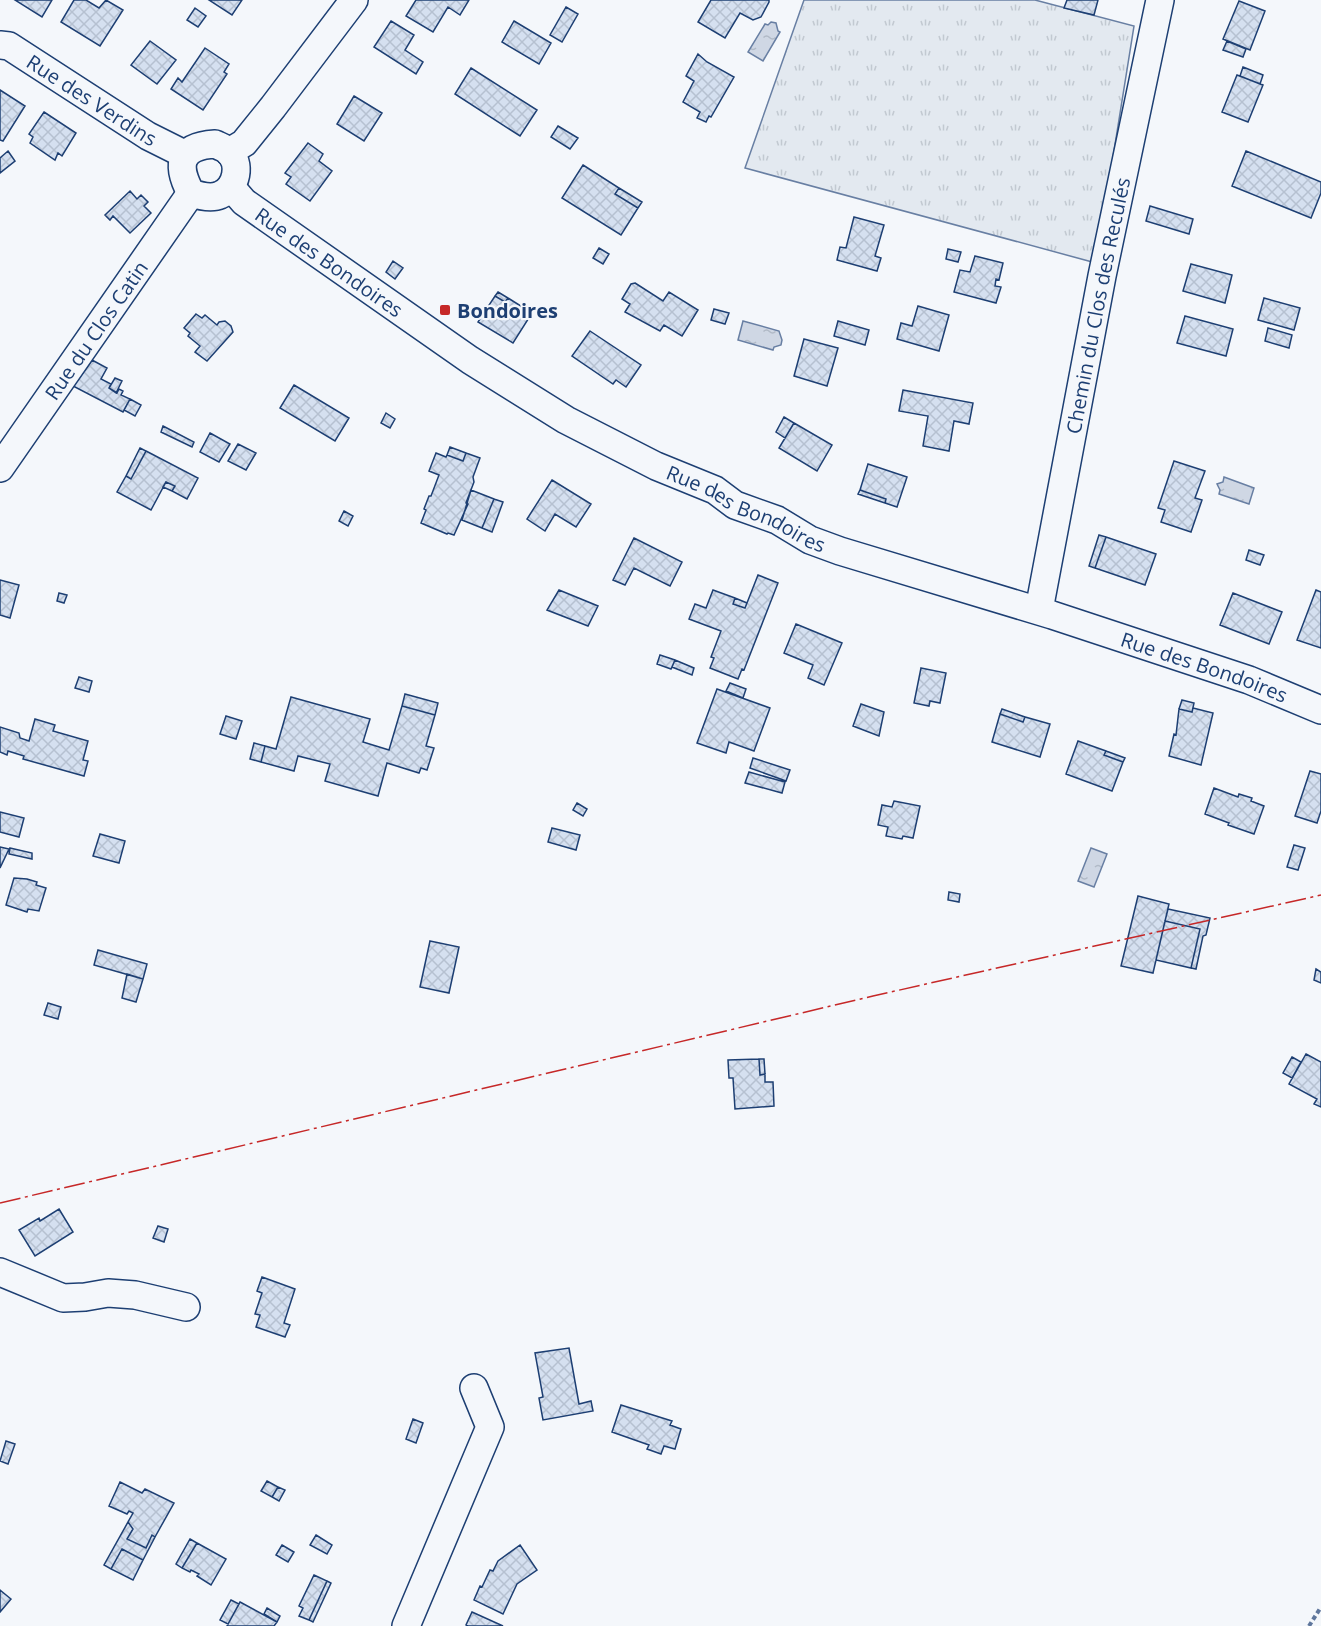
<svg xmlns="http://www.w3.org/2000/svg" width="1321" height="1626" viewBox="0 0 1321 1626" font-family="'Open Sans',sans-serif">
  <defs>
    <pattern id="grass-tufts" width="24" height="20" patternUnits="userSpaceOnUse" patternTransform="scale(1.5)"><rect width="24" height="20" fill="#e3e9f0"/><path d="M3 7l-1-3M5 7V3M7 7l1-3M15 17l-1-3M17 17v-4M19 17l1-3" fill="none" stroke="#c2c9d1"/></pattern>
    <pattern id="water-ripples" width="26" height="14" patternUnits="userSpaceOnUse" patternTransform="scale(1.5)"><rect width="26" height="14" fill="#cfd7e4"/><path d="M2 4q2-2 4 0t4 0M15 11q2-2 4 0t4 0" fill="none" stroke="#b1bac7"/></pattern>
    <pattern id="building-cross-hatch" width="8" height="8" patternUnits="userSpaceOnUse" patternTransform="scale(1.5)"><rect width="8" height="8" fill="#d5e0f0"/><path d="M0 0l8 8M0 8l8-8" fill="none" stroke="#b6c1d1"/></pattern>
  </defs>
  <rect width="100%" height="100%" fill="#f4f7fb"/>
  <path fill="url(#grass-tufts)" stroke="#687fa3" stroke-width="1.5" d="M804,0h231l99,26 -38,237 -351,-95z"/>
  <path fill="url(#water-ripples)" stroke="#687fa3" stroke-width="1.5" d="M771,22l5,1 2,8 2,1 -17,29 -15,-9 17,-28 3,1z
    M743,321l36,10 3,9 -1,5 -7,2 -1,3 -35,-10z
    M1224,477l30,11 -5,16 -30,-10 1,-4 -3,-6 6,-2z
    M1091,848l16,6 -13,33 -16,-6z"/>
  <path fill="url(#building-cross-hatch)" stroke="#1d3f73" stroke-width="1.5" d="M15,0h37l-10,17z
    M74,0h12l13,8 7,-8 17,10 -23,36 -39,-24z
    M209,0h33l-10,15z
    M416,0h53l-9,15 -12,-8 -15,25 -27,-16z
    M711,0h58v2l-8,15 -8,3 -13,-7 -15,25 -27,-16z
    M1067,0h31l-4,15 -30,-7z
    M1239,1l26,10 -15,39 -27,-11z
    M566,7l12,7 -16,28 -12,-7z
    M195,8l11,8 -8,11 -11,-7z
    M391,21l23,14 -9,15 18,12 -7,12 -42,-27z
    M514,21l37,22 -12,21 -37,-22z
    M150,41l26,19 -19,24 -26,-19z
    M1227,41l19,8 -3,8 -20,-7z
    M205,48l24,16 -5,8 3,2 -24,36 -32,-21 7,-11 4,4z
    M698,54l9,8 27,15 -23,40 -2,-1 -3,6 -9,-4 3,-6 -17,-10 11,-21 -8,-5z
    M1243,67l20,8 -3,9 -20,-8z
    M471,68l66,42 -17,26 -65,-42z
    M1237,75l26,10 -15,37 -26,-10z
    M0,90l25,16 -22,35 -3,-1z
    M354,96l28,17 -18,28 -27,-17z
    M44,112l32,21 -14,23 -4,-3 -3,7 -25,-17 3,-6 -4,-3z
    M558,126l20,12 -8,11 -19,-12z
    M308,143l15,11 -4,7 13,10 -22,30 -24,-17 5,-7 -6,-4z
    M8,151l7,10 -15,12v-15z
    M1246,151l75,31v11l-10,25 -79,-32z
    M583,165l36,23 -4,6 23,14 -17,27 -59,-37z
    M619,188l23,14 -4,6 -23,-14z
    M130,191l7,8 4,-4 7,7 -4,4 7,7 -21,20 -17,-17 -3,4 -5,-5z
    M1150,206l43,13 -4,15 -43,-13z
    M854,217l30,8 -9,31 6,2 -4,13 -40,-11 3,-13 6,1z
    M599,248l10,6 -6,10 -10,-6z
    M948,249l13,3 -3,10 -12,-3z
    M975,256l28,7 -4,17 -3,-1 -1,7 6,1 -5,16 -42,-11 6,-22 10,2z
    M393,261l10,7 -8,11 -9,-7z
    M1191,264l41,11 -7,28 -42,-12z
    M635,283l28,18 6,-9 29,18 -16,26 -18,-11 -4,6 -35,-19 5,-8 -8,-5 9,-15z
    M498,292l10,6 -3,4 -10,-6z
    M495,296l10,6 3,-4 24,15 -19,30 -35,-21z
    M1264,298l36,10 -6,22 -36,-10z
    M918,306l31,9 -10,36 -42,-12 4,-16 11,3z
    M714,309l15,4 -4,11 -14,-4z
    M196,314l6,4 3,-3 12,10 2,-3 6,-1 6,5 2,6 -26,29 -12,-9 5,-6 -12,-10 2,-3 -6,-5z
    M1185,316l48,13 -7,27 -49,-13z
    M838,321l31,9 -4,15 -31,-9z
    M1268,328l24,7 -3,13 -24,-7z
    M590,331l51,34 -15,22 -10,-7 -3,4 -41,-28z
    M804,339l34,9 -11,38 -33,-10z
    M92,360l15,8 -6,11 10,5 -2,4 8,5 2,-4 4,2 -2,4 9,4 -7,13 -50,-26z
    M115,378l7,3 -6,12 -7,-5z
    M294,385l55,33 -14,23 -55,-33z
    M903,390l70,13 -4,21 -15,-3 -5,30 -26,-5 5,-30 -29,-5z
    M130,399l11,6 -6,11 -11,-6z
    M386,413l9,6 -5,9 -9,-5z
    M784,417l10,6 -9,15 -9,-6z
    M794,423l38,22 -15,26 -38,-23z
    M163,426l31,16 -2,5 -31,-15z
    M210,433l20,11 -11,18 -19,-10z
    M238,444l18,9 -10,17 -18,-9z
    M450,447l16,6 -3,8 -16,-6z
    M140,448l6,3 -15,28 -5,-3z
    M146,451l52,27 -11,21 -15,-8 3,-5 -9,-4 -15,28 -34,-18 9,-16 5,3z
    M436,453l10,4 1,-2 16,6 3,-8 14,5 -7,19 1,5 -8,21 2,1 -14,31 -6,-2 -1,1 -26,-11 5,-13 -2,-1 5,-13h2l8,-21 -10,-4z
    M1174,461l31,10 -10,27 7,2 -11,32 -30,-10 4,-12 -7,-2z
    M868,464l39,13 -10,30 -12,-4 1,-4 -26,-9z
    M552,480l39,24 -15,23 -21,-13 -10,17 -18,-12z
    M166,482l9,4 -3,5 -9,-4z
    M471,490l23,9 -12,29 -20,-8z
    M860,490l26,9 -1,4 -27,-9z
    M494,499l9,3 -11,30 -10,-4z
    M344,511l9,5 -5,10 -9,-5z
    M1099,535l7,2 -11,31 -6,-2z
    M1106,537l50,17 -11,31 -50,-17z
    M634,538l48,24 -12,24 -36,-18 -9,17 -12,-5z
    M1249,550l15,5 -4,10 -14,-5z
    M758,575l20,8 -34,87 -2,-1 -4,10 -28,-11 4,-10 -3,-1 10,-26 -32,-12 6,-15 11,4 7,-18 22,8 -2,6 12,4z
    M0,580l19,5 -9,33 -10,-3z
    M559,590l39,16 -10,20 -41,-16z
    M1316,590l5,2v56l-24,-8z
    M59,593l8,2 -3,8 -7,-2z
    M1233,593l49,19 -13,32 -49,-19z
    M735,598l12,5 -2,5 -12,-4z
    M796,624l46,19 -18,42 -16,-7 5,-13 -29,-12z
    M660,655l15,5 -4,9 -14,-5z
    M675,660l19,8 -2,7 -20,-8z
    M921,668l25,5 -6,30 -10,-2 -1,5 -15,-3z
    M79,677l13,4 -3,11 -14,-4z
    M730,683l16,6 -3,9 -17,-7z
    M717,689l53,19 -16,43 -25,-9 -3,11 -29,-10z
    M405,694l33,9 -3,12 -33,-9z
    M291,697l79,22 -7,23 26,8 13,-44 33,9 -9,31 8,2 -7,22 -6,-2 -2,5 -32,-10 -9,33 -53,-15 5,-17 -32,-8 -4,15 -33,-9 4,-16 11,3z
    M1182,700l12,3 -2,9 -13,-3z
    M861,704l23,8 -5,24 -26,-10z
    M1193,708l20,5 -12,52 -32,-9 5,-22 2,1 3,-26 13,3z
    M1002,709l23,8 -2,5 -23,-8z
    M1000,714l23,8 2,-5 25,7 -10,33 -48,-15z
    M226,716l16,5 -6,18 -16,-5z
    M35,719l20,6 -2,6 35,10 -5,19 5,1 -4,15 -61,-17 1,-3 -16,-5 -1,4 -7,-3v-25l19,6 1,5 9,3z
    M1078,741l28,10 -2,4 19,7 -11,29 -46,-17z
    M254,743l11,3 -4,16 -11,-3z
    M1106,751l19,7 -2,4 -19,-7z
    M753,758l37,12 -4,11 -36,-13z
    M1310,771l11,3v37l-4,12 -22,-7z
    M749,772l36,10 -3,11 -37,-10z
    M1214,788l24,9 1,-3 13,4 -1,3 13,5 -10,28 -26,-9 1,-2 -24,-9z
    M894,801l26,5 -7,32 -10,-2 -1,3 -16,-3 2,-9 -10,-2 4,-20 10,2z
    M577,803l10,6 -4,7 -10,-6z
    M0,812l24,6 -5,19 -19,-5z
    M552,828l28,7 -4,15 -28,-8z
    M100,834l25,7 -6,22 -26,-7z
    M1294,845l11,3 -7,22 -11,-3z
    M0,847l9,2 -9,19z
    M10,848l22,5v6l-23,-5z
    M14,878l13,1 10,3 -1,3 10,3 -7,23 -11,-2 -1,3 -21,-7z
    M949,892l11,2 -1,8 -11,-2z
    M1138,896l31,8 -16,69 -32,-7z
    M1168,909l42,9 -4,17 -3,1 -7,33 -5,-1 9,-39 -35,-8z
    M1165,921l35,8 -9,39 -35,-8z
    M430,941l29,6 -10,46 -29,-6z
    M98,950l49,14 -4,15 -49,-14z
    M1316,969l5,3v11l-7,-3z
    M127,974l16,5 -7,23 -14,-4z
    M48,1003l13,4 -3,12 -14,-4z
    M1306,1054l15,8v45l-7,-3 3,-5 -28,-15z
    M1292,1057l9,5 -9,16 -9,-5z
    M759,1059l1,16 5,-1v8h8l1,24 -39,3 -2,-31h-4l-1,-18z
    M759,1059h5l1,15 -5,1z
    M59,1209l14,23 -38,24 -16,-26 20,-12 1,3z
    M158,1226l10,3 -4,13 -11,-4z
    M262,1277l33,12 -11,34 6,2 -5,12 -29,-10 4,-12 -5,-1 7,-21 -5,-2z
    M569,1348l10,56 12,-3 2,10 -50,9 -4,-22 4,-1 -8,-44z
    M621,1405l51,16 -2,4 11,4 -6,20 -11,-3 -3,8 -14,-5 2,-4 -37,-13z
    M413,1419l10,4 -7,20 -10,-4z
    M6,1441l9,3 -7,20 -8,-3z
    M267,1481l11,6 -6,10 -11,-6z
    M120,1482l22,11 3,-4 29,14 -19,34 -3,-2 -6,13 -19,-9 6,-10 -5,-7 5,-9 -4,-2 -2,3 -18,-8z
    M278,1487l7,3 -6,11 -7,-4z
    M128,1522l5,7 -6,10 19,9 6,-13 3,2 -12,23 -21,-11 -11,20 -7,-4z
    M316,1535l16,10 -5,9 -17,-9z
    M190,1539l7,4 -15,25 -6,-4z
    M197,1543l29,16 -15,26 -14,-9 2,-2 -8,-4 -1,2 -8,-4z
    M282,1545l12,7 -6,10 -12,-7z
    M520,1545l17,25 -20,14 -14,30 -29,-14 6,-14 2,1 8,-17 3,1 5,-10z
    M122,1549l21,11 -10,20 -22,-11z
    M314,1575l13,6 -18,39 -10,-4 4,-8 -4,-2z
    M327,1581l4,2 -18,39 -4,-2z
    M0,1590l11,9 -11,13z
    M231,1600l8,4 -11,20 -8,-4z
    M240,1602l37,20 -3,4h-47z
    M267,1608l13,8 -3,6 -13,-8z
    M472,1612l31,14h-35l-2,-1z"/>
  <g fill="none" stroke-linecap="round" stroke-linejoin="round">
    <defs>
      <g id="minor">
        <path id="s1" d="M0,45l9,1 139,90 38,19"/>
        <path d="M215,144c4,2 10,4 13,7 14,12 9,37 -8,44 -9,4 -20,1 -29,-2 -16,-29 -11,-47 24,-49z"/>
        <path d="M229,152l15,-9 29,-36 81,-107"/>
        <path id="s2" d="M231,187l13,15 226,158 96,60 90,46 59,24 20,15 42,15 33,20 30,11 212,64 197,65 72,30"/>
        <path id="s3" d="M0,468l191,-275"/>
        <path id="s4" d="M1039,610l63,-334 58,-276"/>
        <path d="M0,1272l63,26 22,-1 23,-4 27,2 51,12"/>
        <path d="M406,1626l84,-199 -16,-39"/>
      </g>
    </defs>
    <use href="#minor" stroke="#1d3f73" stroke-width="30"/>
    <path stroke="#5e769c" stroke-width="4" stroke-dasharray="4.5 3" stroke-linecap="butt" d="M1309,1626l12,-19"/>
    <use href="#minor" stroke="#f4f7fb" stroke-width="27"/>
    <path stroke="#c62828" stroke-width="1.5" stroke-dasharray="21 4.5 3 4.5" stroke-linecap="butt" d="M0,1203l873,-207 448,-101"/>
  </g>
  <rect fill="#c62828" stroke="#f4f7fb" stroke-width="2" x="439" y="304" width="12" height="12" rx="3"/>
  <g text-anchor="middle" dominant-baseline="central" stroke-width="4.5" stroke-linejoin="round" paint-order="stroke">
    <g font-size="20" fill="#1d3f73" stroke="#f4f7fb">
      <text stroke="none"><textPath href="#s1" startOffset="108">Rue des Verdins</textPath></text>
      <text stroke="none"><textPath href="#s2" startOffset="124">Rue des Bondoires</textPath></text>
      <text stroke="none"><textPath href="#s4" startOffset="310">Chemin du Clos des Reculés</textPath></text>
      <text stroke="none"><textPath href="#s3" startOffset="168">Rue du Clos Catin</textPath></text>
      <text stroke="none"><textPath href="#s2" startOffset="610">Rue des Bondoires</textPath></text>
      <text stroke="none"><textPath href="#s2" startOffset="1096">Rue des Bondoires</textPath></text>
    </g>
    <g font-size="20" font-weight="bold" fill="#1d3f73" stroke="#f4f7fb" text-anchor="start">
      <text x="457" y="310">Bondoires</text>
    </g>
  </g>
</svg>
